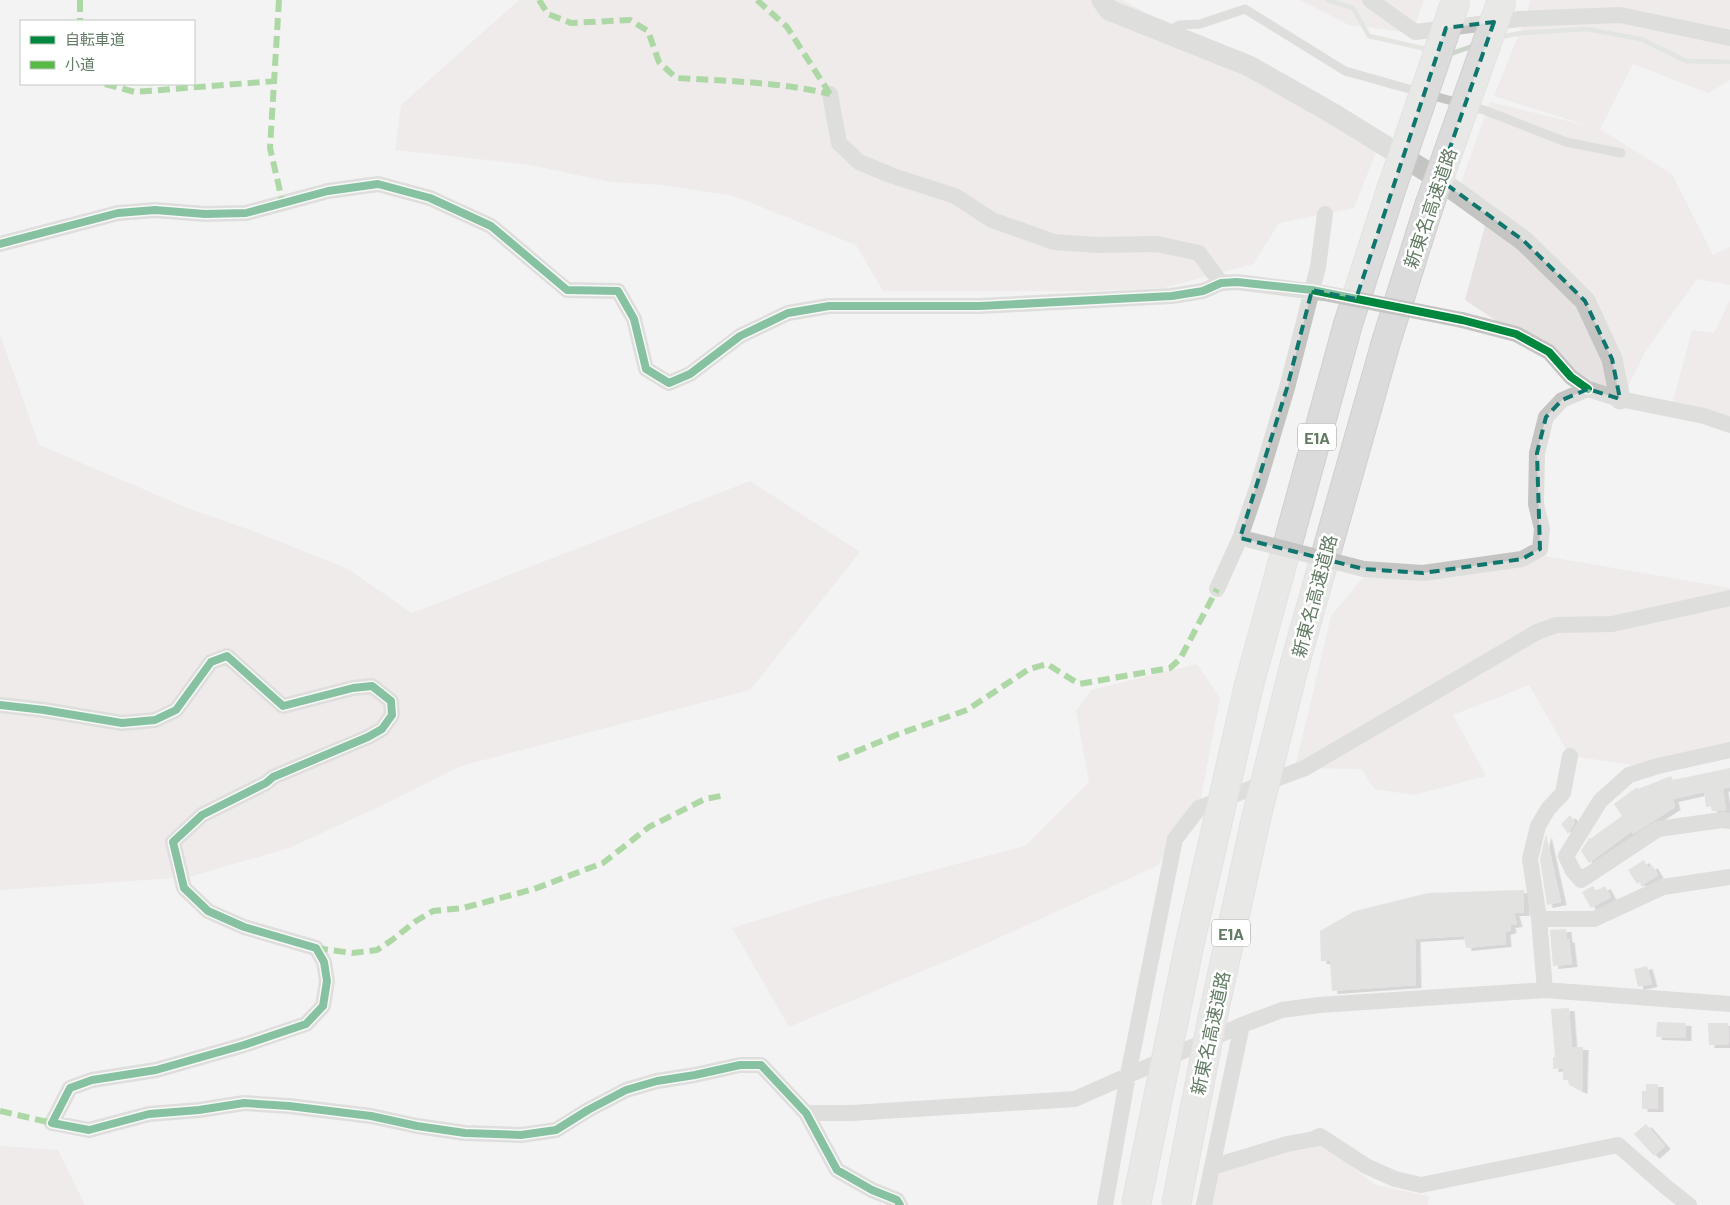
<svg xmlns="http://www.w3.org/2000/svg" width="1730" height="1205" viewBox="0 0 1730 1205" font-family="Barlow,'Noto Sans JP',sans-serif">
  <defs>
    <filter id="shadow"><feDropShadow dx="5.5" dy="3" stdDeviation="0" flood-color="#0004"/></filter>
  </defs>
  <rect width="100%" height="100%" fill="#f4f3f3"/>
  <path fill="#e6e2e1" d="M519,0h604l254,143 -1,9 -22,56 -75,15 -26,41 -89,24 -74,3h-207l-27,-46 -122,-49 -71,-11 -53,-3 -80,-17 -34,-4 -101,-11 6,-45z
    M1300,0h124l-12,33 -63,-8z
    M1530,0h200v80l-22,13 -75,-29 -33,65 72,45 41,81 17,-8v38l-33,-6 -52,73 -21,43 -36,-13 -123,-82 23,-85 -29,-27 31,-86 98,24 -94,-30 34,-85z
    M1730,300v118l-57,-16 19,-72 22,3z
    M0,334l39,111 151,64 63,22 95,38 64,44 338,-132 110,71 -110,138 -289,76 -76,38 -96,44 -100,29 -189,13z
    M1538,555l192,33v163l-95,14 -65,-9 -41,-71 -76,30 33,61 -72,19 -40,-6 -12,-20 -67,-1 36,-152 35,-42z
    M1197,664l23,34 -21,110 -42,58 -194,88 -174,73 -57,-99 93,-29 200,-53 64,-64 -13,-71 15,-21z
    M1312,1140l17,8 46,37 54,11 -1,9h-220l8,-37z
    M0,1146l58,4 27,55h-85z"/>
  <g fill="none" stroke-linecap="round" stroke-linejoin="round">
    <path stroke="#ccd5ca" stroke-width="4.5" d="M1328,0l25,8 16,28 61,14
      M1500,37l21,-4 65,-4 55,10 45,22 44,1
      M1447,55l29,-10"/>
  </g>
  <path fill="#cccecb" filter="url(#shadow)" d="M1730,768v19l-7,2 3,21 -14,1 -1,-5 -5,1 -2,-15 -31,7 2,8 -42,27 -1,-3 -43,32 -8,-12 8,-13 1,1 32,-23 -8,-12 23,-17 1,2 33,-13 2,4z
    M1570,815l5,7 -7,12 -7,-10z
    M1546,834l15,68 -14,3 -7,-46z
    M1644,860l4,8 4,-3 6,10 -16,10 -3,-3 -2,2 -9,-14z
    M1593,886l3,5 9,-5 6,11 -20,11 -9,-16z
    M1524,890v23h-10l3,11 -7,1 1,5 -6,2 1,12 -40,4 -2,-12 -49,3 1,46 -84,6 -2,-30h-9l-1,-30 35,-20 73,-18z
    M1566,929l1,11 2,-1 3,25 -19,2 -3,-36z
    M1647,966l5,18 -14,3 -4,-18z
    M1569,1008l3,39h11l-1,44 -13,-6v-5h-6v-12l-10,1v-12h2l-4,-48z
    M1657,1022l29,1v15l-30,-1z
    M1708,1023h20l1,22h-20z
    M1646,1084h12v25h-16v-18h4z
    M1646,1124l19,22 -11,10 -20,-22z"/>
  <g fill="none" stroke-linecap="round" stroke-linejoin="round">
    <defs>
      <path id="motorway" d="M1295,663l91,-321 43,-136
        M1249,685l99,-361 43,-134"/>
    </defs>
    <use href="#motorway" stroke="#cecfce" stroke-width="30"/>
    <path stroke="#c4c5c3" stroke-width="9" d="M1168,32l11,-7 21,-1 45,-15 100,62 139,39 82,32 55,11"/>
    <path stroke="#c4c5c3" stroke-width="16" d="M1370,0l45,32 104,-13 101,-4 110,23
      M830,94l9,49 20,19 34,14 62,20 37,24 62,22 43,3 60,-1 42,9 22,30
      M0,244l118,-31 37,-3 50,4 41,-1 82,-22 50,-7 52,14 61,28 76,64 51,1 16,28 12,50 23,14 21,-9 50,-38 48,-23 41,-7h151l192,-10 31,-5 18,-8 16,-1 87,11
      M1462,320l54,14 33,18 22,25 17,12
      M1364,569l59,4 99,-14 18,-10 2,-20 -6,-25 1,-51 9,-36 16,-17 26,-11 32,10 84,17 26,9
      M1217,589l23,-51 18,-53 29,-97 31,-121 7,-53
      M0,705l44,5 78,13 33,-3 21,-10 35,-48 16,-6 56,50 70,-18 19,-2 19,15 1,14 -10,14 -14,8 -95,40 -7,6 -64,32 -29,27 11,46 24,23 36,16 72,21 8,14 3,19 -4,25 -17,18 -62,21 -88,25 -64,10 -22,8 -18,35 37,7 60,-16 50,-4 45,-7 45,3 82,10 46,10 48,7 56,2 35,-5 32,-20 38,-20 31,-9 38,-6 45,-10h21l45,48 31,57 35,20 25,10 3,5
      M1730,750l-72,16 -29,9 -29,26 -34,55 7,15 8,9 77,-51 64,-9 8,1
      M1539,919h55l69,-32 67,-10
      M1545,990l-6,-71 -9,-60 8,-33 10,-17 15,-16 7,-37
      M806,1113h46l223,-14 167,-74 40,-15 37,-5 226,-15 185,14
      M1212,1167l75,-23 27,-5 6,-3 46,30 29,13 26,6 197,-40 48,42 23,18
      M1105,1205l23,-130 47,-236 24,-31 106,-40 232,-136 19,-7 56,-1 118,-26
      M1204,1205l38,-180"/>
    <path stroke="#c4c5c3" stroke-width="21" d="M1102,0l7,10 140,56 83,47 102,63 90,65 61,60 27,58 8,40"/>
    <use href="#motorway" stroke="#dadbda" stroke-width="28"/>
    <defs>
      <path id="motorway-bridge" d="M1391,190l65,-190
        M1429,206l73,-206
        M1136,1205l53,-258 60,-262
        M1176,1205l35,-180 44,-202 40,-160"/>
    </defs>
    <use href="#motorway-bridge" stroke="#cecfce" stroke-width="30" stroke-linecap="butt"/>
    <path stroke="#c4c5c3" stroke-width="16" d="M1324,293l138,27
      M1250,540l114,29"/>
    <use href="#motorway-bridge" stroke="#dadbda" stroke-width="28"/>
    <path stroke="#58b947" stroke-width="6" stroke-dasharray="12 6" stroke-linecap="butt" d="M80,0v21
      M279,0l-9,148 13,56
      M539,0l9,14 23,9 59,-3 18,11 11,31 17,16c52,3 103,4 154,16
      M757,0l30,27 43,67
      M105,84l30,8 140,-11
      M838,759l58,-24 71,-25 62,-41 18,-5 32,20 91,-16 10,-9 37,-70
      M316,948l36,5 25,-3 15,-10 24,-19 17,-10 30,-3 71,-19 69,-26 46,-36 56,-28 16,-3
      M0,1111l52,12"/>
    <defs>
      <path id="cycleway" d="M0,244l118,-31 37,-3 50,4 41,-1 82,-22 50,-7 52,14 61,28 76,64 51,1 16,28 12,50 23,14 21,-9 50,-38 48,-23 41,-7h151l192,-10 31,-5 18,-8 16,-1 75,8 150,30 54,14 33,18 22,25 17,12
        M0,705l44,5 78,13 33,-3 21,-10 35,-48 16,-6 56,50 70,-18 19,-2 19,15 1,14 -10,14 -14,8 -95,40 -7,6 -64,32 -29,27 11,46 24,23 36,16 72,21 8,14 3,19 -4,25 -17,18 -62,21 -88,25 -64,10 -22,8 -18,35 37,7 60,-16 50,-4 45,-7 45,3 82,10 46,10 48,7 56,2 35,-5 32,-20 38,-20 31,-9 38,-6 45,-10h21l45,48 31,57 35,20 25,10 3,5"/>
    </defs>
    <use href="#cycleway" stroke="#fff" stroke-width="11"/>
    <use href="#cycleway" stroke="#00873e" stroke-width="8"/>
  </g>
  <path d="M0 0H1730V1205H0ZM1494,22l-55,157 85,62 61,60 27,58 8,40 -32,-10 -26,11 -16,17 -9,36 3,96 -18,10 -99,14 -59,-4 -124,-31 47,-150 25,-98 44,9 90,-271z" fill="#f4f3f3" fill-opacity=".55" fill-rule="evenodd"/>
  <path fill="none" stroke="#0f766e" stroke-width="4" stroke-dasharray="10 6" stroke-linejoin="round" d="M1494,22l-55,157 85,62 61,60 27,58 8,40 -32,-10 -26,11 -16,17 -9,36 3,96 -18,10 -99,14 -59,-4 -124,-31 47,-150 25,-98 44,9 90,-271z"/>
  <g text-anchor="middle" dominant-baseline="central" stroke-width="5" stroke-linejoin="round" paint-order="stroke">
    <g fill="#fff" stroke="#92a392" stroke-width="1">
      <rect x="1298" y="423.5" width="38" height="27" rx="4"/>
      <rect x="1212" y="919.5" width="38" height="27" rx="4"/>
    </g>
    <g font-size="16" font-weight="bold" fill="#637b64">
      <text x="1317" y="437">E1A</text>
      <text x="1231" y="933">E1A</text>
    </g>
    <g font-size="18" fill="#637b64" stroke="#fff">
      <text transform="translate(1430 208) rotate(-71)">新東名高速道路</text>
      <text transform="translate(1314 596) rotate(-75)">新東名高速道路</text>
      <text transform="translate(1210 1033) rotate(-78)">新東名高速道路</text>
    </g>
  </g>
  <rect x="20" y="20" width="175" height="65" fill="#ffffff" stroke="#c1cac1"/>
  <rect x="30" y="36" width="25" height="8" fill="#00873e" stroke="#c1cac1"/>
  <text x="65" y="45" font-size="15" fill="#637b64">自転車道</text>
  <rect x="30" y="61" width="25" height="8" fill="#58b947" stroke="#c1cac1"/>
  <text x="65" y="70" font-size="15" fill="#637b64">小道</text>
</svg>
